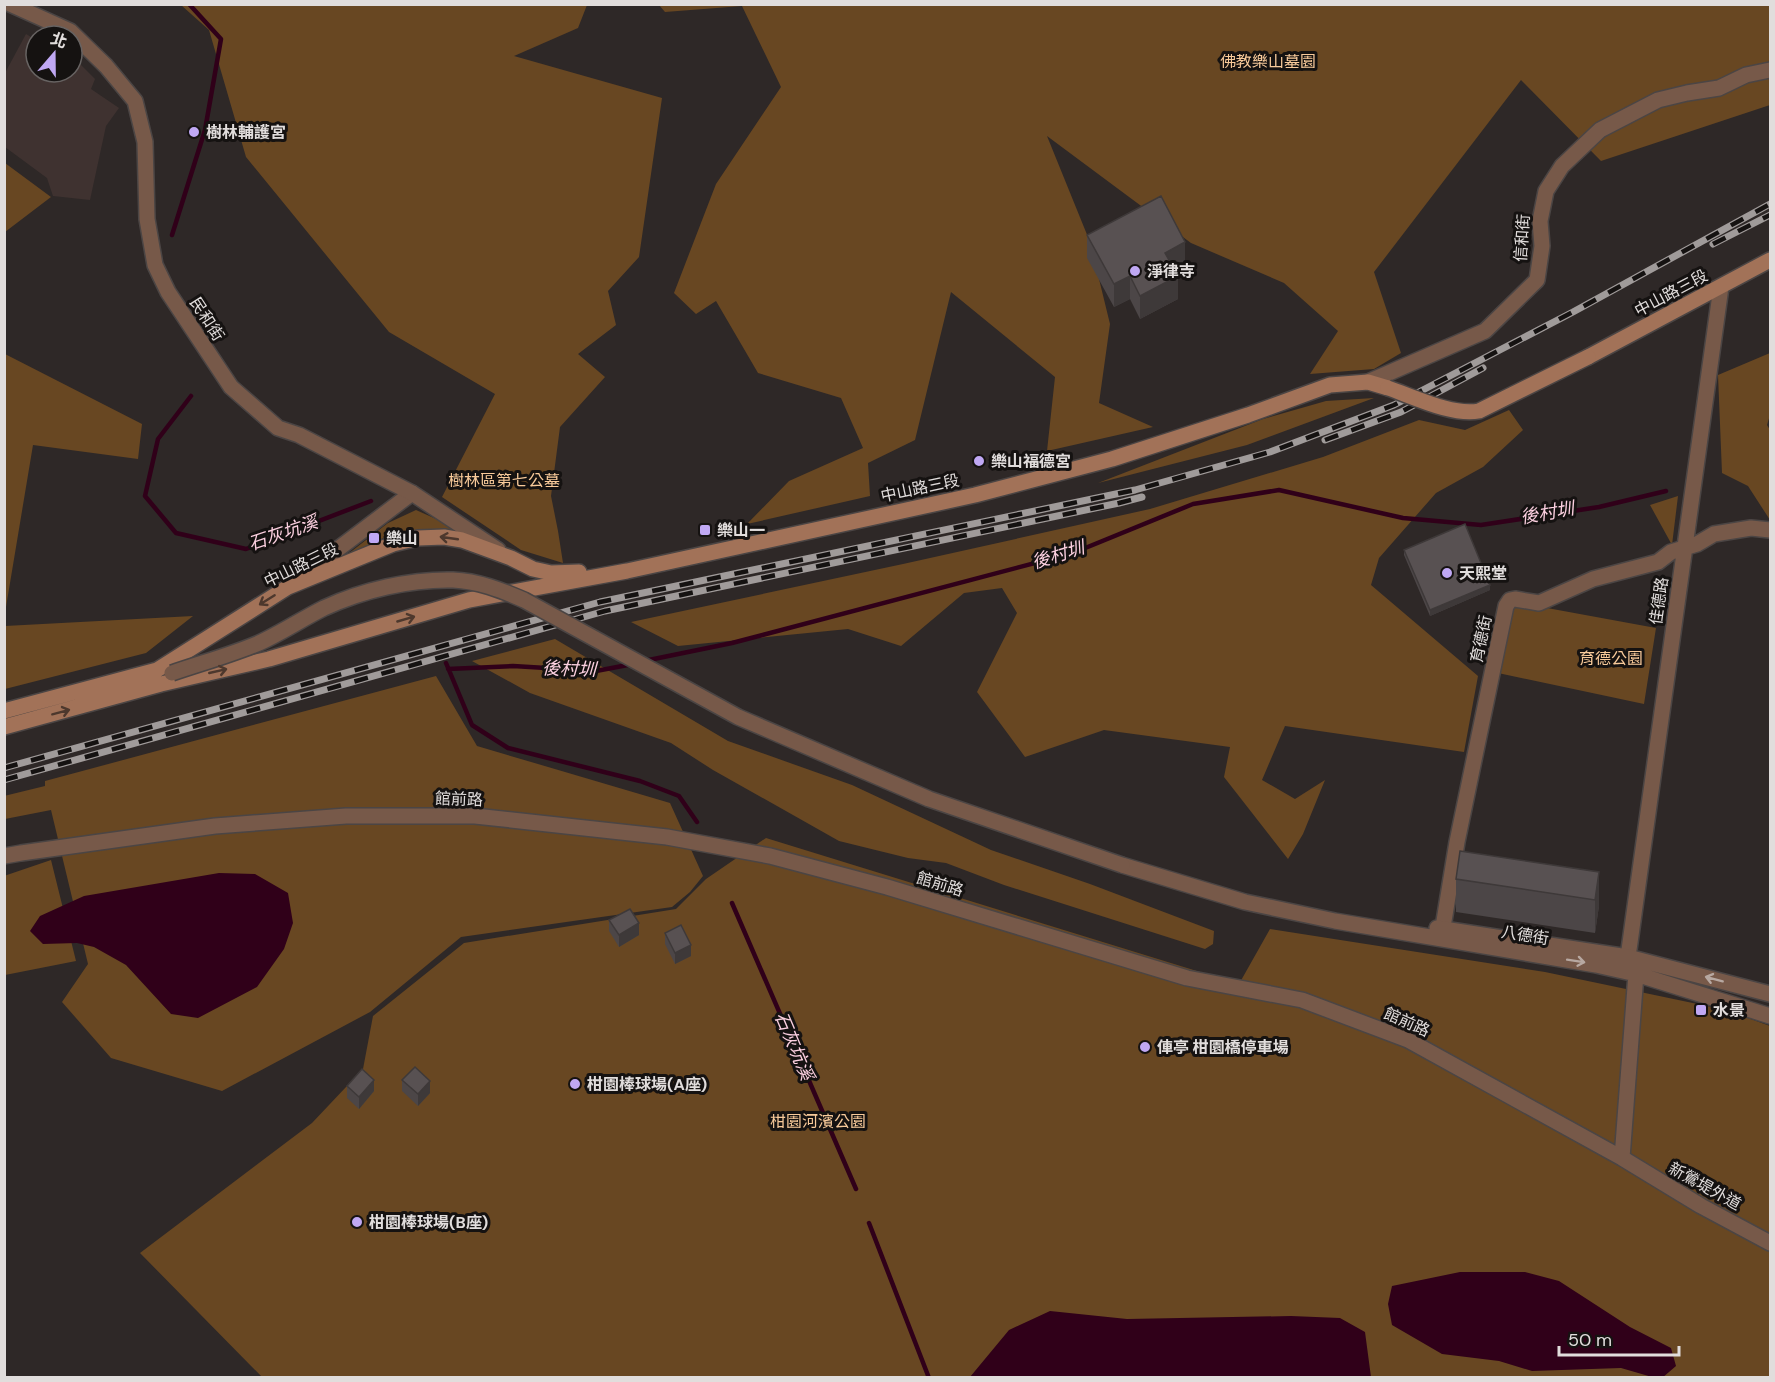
<svg xmlns="http://www.w3.org/2000/svg" width="1775" height="1382" viewBox="0 0 1775 1382" font-family="'DM Sans','Noto Sans TC',sans-serif">
  <rect width="100%" height="100%" fill="#2e2827"/>
  <path fill="#3f3230" d="M26,34l10,6v32h36v-14l5,3 18,18 -4,10 28,19 -13,18 -16,74 -37,-4 -6,-18 -42,-31v-74z"/>
  <path fill="#684722" d="M181,5h406l-9,23 -64,28 148,42 -23,159 -31,34 8,34 -38,29 27,23 -45,50 -9,69 7,35 5,32 -42,-13 -79,-53 53,-103 -106,-62 -143,-175 -37,-127z
    M659,5h1111v100l-169,56 -80,-81 -147,192 27,81 -27,16 -64,5 28,-43 -54,-48 -93,-40 -144,-107 43,106 20,82 -11,79 54,24 -106,24 8,-74 -104,-85 -36,148 -47,23 2,33 -123,28 42,-43 74,-33 -22,-50 -83,-25 -42,-72 -20,13 -22,-21 42,-109 65,-97 -39,-81 -77,6z
    M5,163l46,34 -46,35z
    M1770,353v62l-3,10 3,5v90l-22,-34 -26,-13 -4,-98z
    M5,354l137,70 -4,35 -105,-14 -28,168z
    M1374,398l-127,47 -149,38 165,-64 63,-18z
    M1509,410l14,20 -40,37 -47,26 -57,65 -8,27 107,91 -14,76 -179,-26 -23,54 33,19 30,-19 -22,54 -15,25 -64,-82 6,-30 -126,-17 -79,27 -48,-65 40,-79 -15,-25 -38,5 -63,53 -53,-17 -170,17 -47,-24 272,-58 247,-55 173,-52 96,-37 46,10z
    M1678,496l-6,49 -22,-40z
    M416,510l38,17 -1,2 -54,2 -51,23 40,-31z
    M1520,603l136,25 -12,76 -146,-31 12,-64z
    M193,616l-47,37 -141,36v-63z
    M555,639l173,102 124,44 139,65 99,34 124,47 -1,13 -8,5 -201,-64 -58,-22 -38,-5 -69,-17 -126,-71 -42,-27 -141,-50 -58,-32z
    M436,676l41,70 193,57 33,73 -13,16 -18,15 -211,30 -91,75 -148,79 -111,-33 -49,-56 26,-38 -37,-154 -46,9 -1,-23 41,-10v-5z
    M766,838l473,146 31,-55 275,43 181,38 44,16v351h-1508l-122,-124 172,-130 51,-54 10,-53 91,-73 212,-34 30,-30z
    M51,860l25,101 -71,14 -1,-99z"/>
  <path fill="#300019" d="M219,873l36,1 33,19 5,30 -9,26 -27,38 -59,31 -27,-4 -45,-49 -32,-18 -17,-4 -34,1 -13,-13 10,-15 44,-20z
    M1460,1272h65l34,9 71,46 41,21 5,18 -14,12 -10,-1 -31,-9 -89,3 -33,-10 -57,-7 -50,-29 -4,-21 4,-18z
    M1050,1311l77,8 164,-3 49,2 25,14 6,45h-401l39,-47z"/>
  <g fill="none" stroke-linecap="round" stroke-linejoin="round">
    <path stroke="#300019" stroke-width="4.5" d="M172,235l33,-105 16,-91 -32,-35
      M191,396l-33,43 -13,57 31,37 70,16 125,-48
      M644,661l88,-18 341,-90 120,-49 86,-14 124,28 78,7 118,-18 67,-16
      M446,663l26,62 36,23 132,33 39,15 18,26
      M448,669l65,-3 83,5 37,-7
      M732,903l124,286
      M869,1223l60,155"/>
    <defs>
      <path id="minor" d="M1368,382l117,-51 52,-51 5,-34 -2,-25 6,-30 16,-25 38,-36 58,-30 29,-7 32,-5 27,-13 24,-5
        M297,580l115,-87
        M1444,921l13,-79 49,-236 4,-6 5,-1 24,4 54,-24 65,-17 13,-10 26,-8 17,-10 37,-6 19,2
        M1628,957l93,-670"/>
      <path id="tertiary" d="M10,4l60,27 36,35 29,35 10,41 2,77 8,46 13,27 63,95 47,41 21,7 113,58 86,57
        M4,856l17,-3 194,-27 131,-10h129l192,21 103,19 117,31 300,91 115,22 106,40 214,118 79,48 69,37
        M1122,865l123,37 90,19 261,44 40,9 134,42
        M1437,928l191,29 142,37
        M1622,1158l14,-184 -5,-9"/>
      <path id="secondary" d="M1588,357l182,-97
        M4,711l153,-41 131,-83 105,-43 25,-6 26,-1 18,3 49,18 22,11 18,4 28,-1
        M4,727l157,-43 108,-25 200,-59 158,-29 348,-76 137,-36 136,-44 82,-30 38,-3 20,6"/>
    </defs>
    <use href="#minor" stroke="#4b4544" stroke-width="18"/>
    <use href="#tertiary" stroke="#4b4544" stroke-width="18"/>
    <use href="#secondary" stroke="#4b4544" stroke-width="18"/>
    <use href="#minor" stroke="#775949" stroke-width="15"/>
    <use href="#tertiary" stroke="#775949" stroke-width="15"/>
    <use href="#secondary" stroke="#a27258" stroke-width="15"/>
    <defs>
      <path id="rail" d="M1713,244l57,-29
        M1325,440l76,-28 82,-44
        M4,768l596,-166 535,-112 135,-38 124,-47 179,-93 197,-108
        M4,780l601,-169 514,-108 23,-6"/>
    </defs>
    <use href="#rail" stroke="#a09b9a" stroke-width="7"/>
    <use href="#rail" stroke="#151211" stroke-width="4.5" stroke-dasharray="14" stroke-linecap="butt"/>
    <defs>
      <path id="tertiary-bridge" d="M172,673c29,-10 59,-18 87,-30 22,-10 43,-24 65,-35 39,-18 86,-29 129,-28 25,1 48,10 71,20l214,117 191,82 193,66"/>
      <path id="secondary-bridge" d="M1388,388c26,9 64,28 91,23l109,-54"/>
    </defs>
    <use href="#tertiary-bridge" stroke="#4b4544" stroke-width="18" stroke-linecap="butt"/>
    <use href="#secondary-bridge" stroke="#4b4544" stroke-width="18" stroke-linecap="butt"/>
    <use href="#tertiary-bridge" stroke="#775949" stroke-width="15"/>
    <use href="#secondary-bridge" stroke="#a27258" stroke-width="15"/>
  </g>
  <path fill="#4c4647" d="M1087,235l98,30 -10,6 3,28 -38,20 -10,-20 -16,8 -27,-49z
    M1404,550l86,40 -60,26 -26,-61z
    M1599,872v34l-4,27 -139,-21v-33z
    M609,920l30,15 -20,12 -10,-16z
    M665,933l26,23 -16,8 -10,-20z
    M402,1080l28,13 -12,13 -16,-15z
    M347,1086l27,5 -15,18 -12,-11z"/>
  <path fill="#3e3939" d="M1185,242v23l-20,11v-23z
    M1130,276v23l-16,8v-23z
    M1178,276v23l-38,20v-23z
    M1490,585v5l-60,26v-6z
    M1599,872v34l-4,27v-33z
    M639,923v12l-20,12v-12z
    M691,945v11l-16,8v-11z
    M374,1080v11l-15,18v-12z
    M430,1081v12l-12,13v-12z"/>
  <path fill="#585152" stroke="#3e3939" stroke-width="1.5" d="M1161,196l24,46 -20,11 13,23 -38,20 -10,-20 -16,8 -27,-49z
    M1465,524l25,61 -60,25 -26,-60z
    M1460,851l139,21 -4,28 -139,-21z
    M630,909l9,14 -20,12 -10,-15z
    M681,925l10,20 -16,8 -10,-20z
    M415,1067l15,14 -12,13 -16,-14z
    M362,1069l12,11 -15,17 -12,-11z"/>
  <defs><path id="oneway-shaft" d="M-6 0H5M1.5-3L5.5 0L1.5 3" fill="none" stroke-width="1.6" stroke-linecap="round" stroke-linejoin="round" transform="scale(1.5)"/></defs>
  <g stroke="#4d382d">
    <use href="#oneway-shaft" transform="translate(449 538) rotate(-172)"/>
    <use href="#oneway-shaft" transform="translate(267 600) rotate(148)"/>
    <use href="#oneway-shaft" transform="translate(406 619) rotate(-16)"/>
    <use href="#oneway-shaft" transform="translate(218 671) rotate(-13)"/>
    <use href="#oneway-shaft" transform="translate(61 712) rotate(-15)"/>
  </g>
  <g stroke="#b7a8a1">
    <use href="#oneway-shaft" transform="translate(1576 961) rotate(9)"/>
    <use href="#oneway-shaft" transform="translate(1714 979) rotate(-165)"/>
  </g>
  <g fill="#c0a8f4" stroke="#151211" stroke-width="2">
    <circle cx="194" cy="132" r="6"/>
    <circle cx="1135" cy="271" r="6"/>
    <circle cx="979" cy="461" r="6"/>
    <rect x="699" y="524" width="12" height="12" rx="3"/>
    <rect x="368" y="532" width="12" height="12" rx="3"/>
    <circle cx="1447" cy="573" r="6"/>
    <rect x="1695" y="1004" width="12" height="12" rx="3"/>
    <circle cx="1145" cy="1047" r="6"/>
    <circle cx="575" cy="1084" r="6"/>
    <circle cx="357" cy="1222" r="6"/>
  </g>
  <g text-anchor="middle" dominant-baseline="central" stroke-width="6" stroke-linejoin="round" paint-order="stroke">
    <g font-size="16" fill="#f8ca9a" stroke="#151211">
      <text x="1268" y="61">佛教樂山墓園</text>
      <text x="504" y="480">樹林區第七公墓</text>
      <text x="1611" y="658">育德公園</text>
      <text x="818" y="1121">柑園河濱公園</text>
    </g>
    <g font-size="16" font-weight="bold" fill="#e1dddc" stroke="#151211" text-anchor="start">
      <text x="206" y="132">樹林輔護宮</text>
      <text x="1147" y="271">淨律寺</text>
      <text x="991" y="461">樂山福德宮</text>
      <text x="717" y="530">樂山一</text>
      <text x="386" y="538">樂山</text>
      <text x="1459" y="573">天熙堂</text>
      <text x="1713" y="1010">水景</text>
      <text x="1157" y="1047">俥亭 柑園橋停車場</text>
      <text x="587" y="1084">柑園棒球場(A座)</text>
      <text x="369" y="1222">柑園棒球場(B座)</text>
    </g>
    <g font-size="16" fill="#e1dddc" stroke="#151211">
      <text transform="translate(1522 238) rotate(-86)">信和街</text>
      <text transform="translate(1671 293) rotate(-28)">中山路三段</text>
      <text transform="translate(207 319) rotate(57)">民和街</text>
      <text transform="translate(920 488) rotate(-12)">中山路三段</text>
      <text transform="translate(301 565) rotate(-26)">中山路三段</text>
      <text transform="translate(1659 601) rotate(-82)">佳德路</text>
      <text transform="translate(1481 639) rotate(-78)">育德街</text>
      <text transform="translate(459 799) rotate(2)">館前路</text>
      <text transform="translate(940 884) rotate(17)">館前路</text>
      <text transform="translate(1525 935) rotate(9)">八德街</text>
      <text transform="translate(1407 1022) rotate(24)">館前路</text>
      <text transform="translate(1705 1186) rotate(29)">新鶯堤外道</text>
    </g>
    <g font-size="18" font-style="italic" fill="#fcd0e0" stroke="#151211">
      <text transform="translate(1547 513) rotate(-10)">後村圳</text>
      <text transform="translate(283 533) rotate(-19)">石灰坑溪</text>
      <text transform="translate(1058 555) rotate(-17)">後村圳</text>
      <text transform="translate(569 669) rotate(2)">後村圳</text>
      <text transform="translate(794 1046) rotate(67)">石灰坑溪</text>
    </g>
  </g>
  <rect width="1775" height="1382" fill="none" stroke="#e1dddc" stroke-width="12"/>
  <g transform="translate(54 54) rotate(20)"><circle r="28" fill="#151211" stroke="#676362" stroke-width="1.5"/>
  <path d="M0-4.5L10 22L0 15L-10 22Z" fill="#c0a8f4"/>
  <text y="-9" font-size="16" font-weight="bold" text-anchor="middle" fill="#e1dddc">北</text>
  </g>
  <path d="M1559 1346v9h120v-9" fill="none" stroke="#e1dddc" stroke-width="3"/>
  <text x="1568" y="1346" font-size="18" fill="#e1dddc" stroke="#151211" stroke-width="4.5" paint-order="stroke">50 m</text>
</svg>
